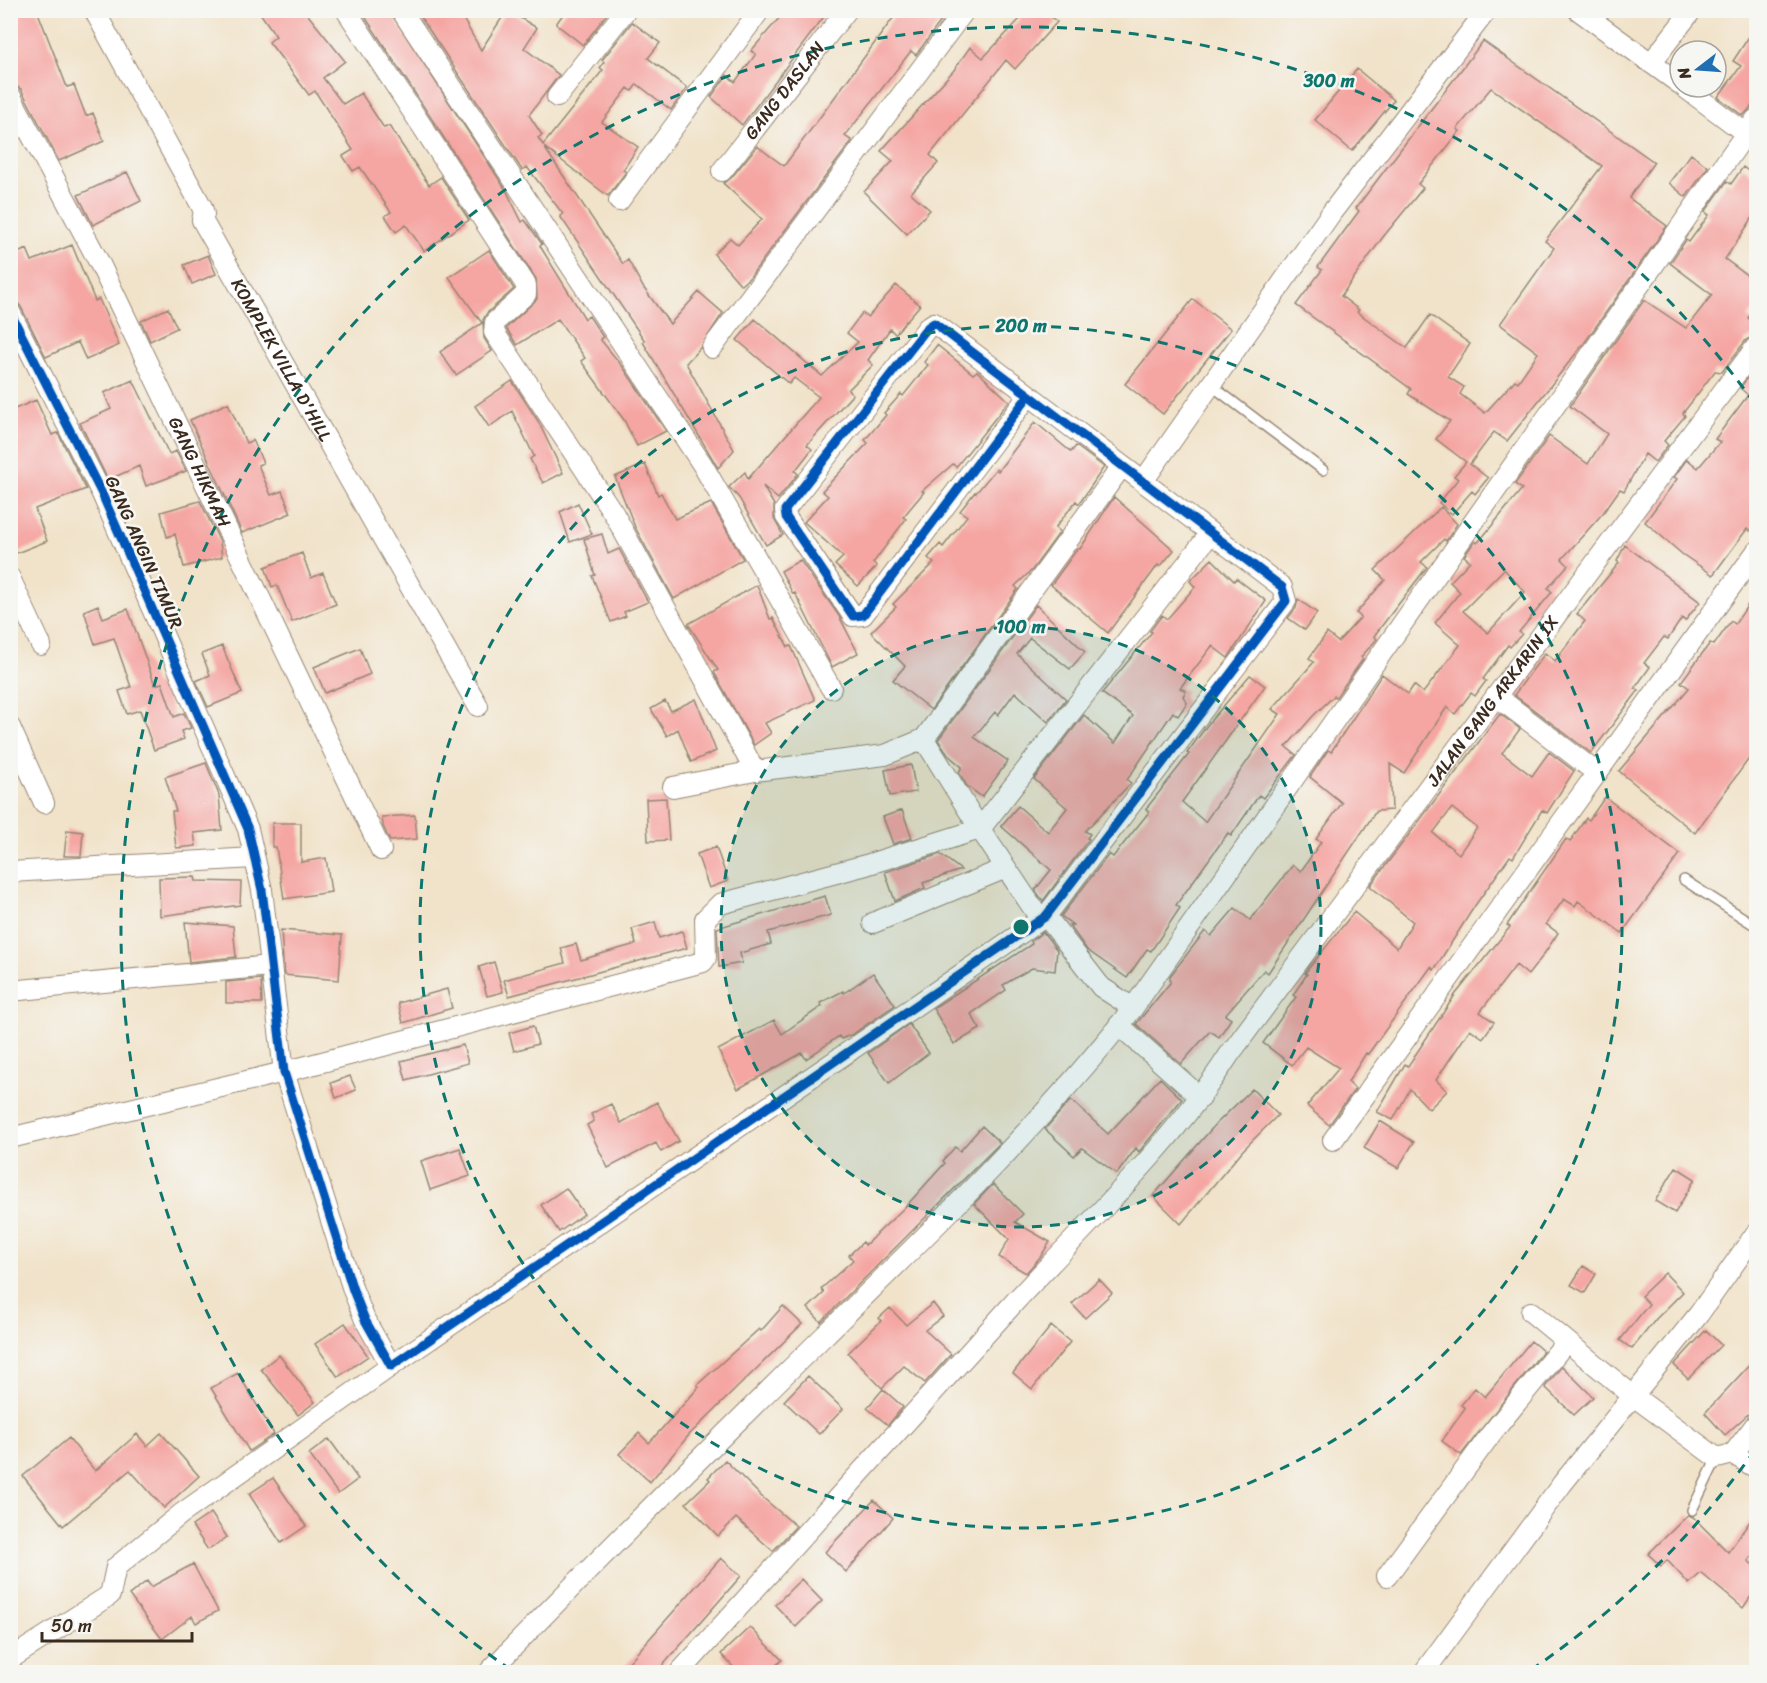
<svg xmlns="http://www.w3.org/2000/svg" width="1767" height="1683" viewBox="0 0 1767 1683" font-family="Sriracha,sans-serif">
  <rect width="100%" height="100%" fill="#f6f6f2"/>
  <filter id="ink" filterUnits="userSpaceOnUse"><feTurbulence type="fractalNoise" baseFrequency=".0167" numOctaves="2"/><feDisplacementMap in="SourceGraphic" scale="12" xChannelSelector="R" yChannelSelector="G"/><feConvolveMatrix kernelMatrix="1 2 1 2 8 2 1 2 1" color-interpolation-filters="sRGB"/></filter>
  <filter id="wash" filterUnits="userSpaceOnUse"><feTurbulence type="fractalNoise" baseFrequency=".008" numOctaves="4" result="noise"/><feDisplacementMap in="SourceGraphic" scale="24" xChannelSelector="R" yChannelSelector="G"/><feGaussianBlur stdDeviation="1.35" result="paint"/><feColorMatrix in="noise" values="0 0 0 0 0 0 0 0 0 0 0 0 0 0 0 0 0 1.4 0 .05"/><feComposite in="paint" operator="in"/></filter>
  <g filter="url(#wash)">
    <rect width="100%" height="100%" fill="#f1e3ca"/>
    <g id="blocks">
      <path fill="#f5a5a2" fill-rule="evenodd" d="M10,10h27l30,77 7,-2 12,31 7,-3 11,28 -45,20 -38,-72 -11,-6z
        M258,10h46l41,51 -22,17 20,26 18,-11 23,35 5,-2 40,59 12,-8 28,43 -45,31 -18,-26 -10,7 -11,-16 6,-4 -31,-45 -7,4 -10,-15 10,-6 -38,-59 -6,4 -40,-53 7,-6z
        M365,10h24l117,180 16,32 3,-2 17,24 -2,2 45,73 4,-3 14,21 -3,2 23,28 43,64 -29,15 -13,-26 -43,-59 4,-3 -27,-39 -41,26 -11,-17 31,-29 -1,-20 -174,-267z
        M416,10h42l23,40 26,-40 30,18 -13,20 35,27 -30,40 13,20 -4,3 5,7 60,-75 -3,-2 4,-6 -2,-2 30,-38 28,21 -12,15 39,30 -16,22 -34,-26 -5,7 -4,-3 -26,34 36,25 -15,23 3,2 -18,24 -64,-49 79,117 5,-4 15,27 27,37 29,-32 24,21 -23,35 -14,15 48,87 -16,18 -75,-126 2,-1 -85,-125 3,-2 -36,-47 -5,3z
        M566,10h44l-27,35 -27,-21z
        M786,10h43l-87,115 -31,-28 16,-22 8,7 21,-28 -5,-3z
        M899,10h50l-33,45 -5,-4 -66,85 7,5 -102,136 -9,8 -27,-31 16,-16 8,7 24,-26 -39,-36 8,-5 26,-32 27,20z
        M1010,10h33l14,12 -42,47 -9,-9 -76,95 8,8 -27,30 19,17 -23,24 -43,-42 29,-31 -12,-10 73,-81 16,-23 13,11 37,-39z
        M1756,26v75l-13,15 -25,-19 23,-31 -8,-5z
        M1483,41l171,121 -25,36 38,28 -82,116 -78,99 -13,-9 -24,32 18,14 -13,16 -3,-3 -20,23 -13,-11 19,-24 -4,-3 12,-14 -30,-23 14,-18 -42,-27 3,-5 -115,-84 26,-35 -4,-3 41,-56 -3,-3zM1491,88l111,78 -57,75 9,7 -54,76 38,29 -20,29 -3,-2 -30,33 -25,-19 4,-7 -16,-10 22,-33 -40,-29 -23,33 -50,-36 2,-2 -18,-14 42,-59 40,-49 -5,-4 42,-53 -3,-2z
        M1357,69l37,31 -42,51 -37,-31z
        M1691,154l17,13 -22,30 -17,-14z
        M1743,167l13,10v36l-31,46 31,23v25l-8,11 8,7v10l-10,5 -24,32 -7,-1 -32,42 2,3 -21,25 4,4 -13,17 -10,-8 -21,37 -4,-2 -17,24 -41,46 6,6 -20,23 4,4 -33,40 3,2 -12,13 -2,-2 -25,34 3,2 -11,15 -4,-3 -16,21 -8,-7 -43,66 -14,-9 2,46 -16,1 -108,162 -4,-3 -39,45 6,4 -12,18 -9,-6 -29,33 -45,-40 34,-41v-7l35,-45 6,5 24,-28 15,12 43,-55 8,6 20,-29 -5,-3 26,-36 -32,-26 18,-27 3,2 51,-78 26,20 6,-9 9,8 37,-48 -25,-22 25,-31 -10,-10 20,-21 -6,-5 11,-15 2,2 4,-4 41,-50 -7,-5 34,-48 39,28 19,-30 -37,-28 74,-106 42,28 26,-33 -42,-32 16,-23 3,2 20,-27 -4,-3 22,-31 4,3zM1504,569l21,23 -37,41 -25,-22z
        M127,172l14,29 -48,24 -15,-30z
        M72,245l23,56 4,-2 20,46 -33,15 -8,-18 -32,15 -25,-50 -11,-14v-37l17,-7 5,12z
        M489,250l25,39 -27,24 -4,7 1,18 8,13 -36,24 -16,-23 42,-29 -33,-46z
        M208,255l8,19 -24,10 -8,-19z
        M896,285l24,20 -25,29 -5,-5 -22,31 5,5 -25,25 5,4 -46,51 5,4 -17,22 3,3 -20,25 -15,-13 11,19v14l9,16 -17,10 -27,-47 -10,-11 16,-15 3,7 71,-82 -25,-19 -5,6 -52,-44 18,-21 67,57 36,-34 -11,-9 15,-20 6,4z
        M1193,299l38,30 -68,85 -38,-30z
        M168,308l9,20 -27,13 -9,-20z
        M937,345l36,29 4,-3 32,30 -53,66 -3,-3 -31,27 2,1 -21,25 3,2 -33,44 4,3 -19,20 -23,-21 8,-8 -39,-35 24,-26 -6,-5 46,-48 -3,-3 21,-25 -2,-2 17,-19 2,2 25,-31 -4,-3z
        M1756,366v155l-6,10 -3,-2 -34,46 -31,-21 -37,-32 32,-43 -3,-2 13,-18 11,9 22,-26 -5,-3 33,-44 -8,-7z
        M133,380l36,74 7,-3 10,20 -40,15 -7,-20 -31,14 -28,-57 31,-14 -7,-16z
        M512,381l26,40 25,52 -20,10 -13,-24 4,-3 -22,-45 -23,16 -14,-21z
        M36,400l16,35 6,-2 28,56 -51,20 12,32 -33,13 -4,-10v-133z
        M228,403l18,40 7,-3 10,23 -5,2 13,30 11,-4 9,22 -49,20 -52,-113z
        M1035,422l36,30 5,-6 28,21 -25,37 -3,-3 -21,27 5,4 -28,38 -17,16 3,3 -87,121 -38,-30 12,-14 -34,-34 25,-25 -3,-3 41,-41 -6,-5 12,-14 3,3 24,-31 -7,-5 15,-19 1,1 20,-24 2,2z
        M645,464l13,31 3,-2 14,26 36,-16 32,56 -69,40 -39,-72 -20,-50z
        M1114,497l60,53 -14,17 -2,-2 -50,68 -57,-48 27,-37 2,1z
        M200,501l20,41 2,15 -38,10 -9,-33 -8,3 -6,-25z
        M578,503l14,31 -22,8 -10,-30z
        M1441,507l16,17 -11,17 -2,-2 -23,23 6,5 -53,69 3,3 -16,18 2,2 -27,38 -2,-1 -21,20 -27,31 10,8 -33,43 -4,-3 -28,41 -3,-3 -52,72 4,3 -29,43 -4,-2 -20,29 -40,-28 -18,-25h4l-12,-9 48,-62 4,3 36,-45 -3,-3 43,-55 -2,-1 21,-29 42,-49 15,11 -83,116 23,20 75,-108 -8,-5 42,-47 -5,-4 18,-25 11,9 23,-25 -5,-4 29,-33 -10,-10z
        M602,534l6,20 11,-5 29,53 -24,10 2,4 -15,6 -19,-46 3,-1 -11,-36z
        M1625,545l75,57 -15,19 -3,-3 -14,21 -4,-2 -20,26 6,4 -15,21 4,2 -48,63 -77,-58 31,-42 10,8 30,-40 -8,-7 42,-51 -2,-2z
        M302,553l9,25 12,-5 13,31 -44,18 -15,-37 -5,2 -7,-20z
        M1212,559l22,22 2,-3 30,23 -38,57 -16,-12 -32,42 6,3 -3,5 4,7 -9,13 -5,-4 -46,68 4,3 -46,48 5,3 -3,4 2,1 -46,62 -8,-11 16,-20 -50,-44 17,-20 30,26 19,-24 -33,-29 50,-64 31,28 18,-27 -31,-23 50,-61 -2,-1 12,-16 5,4 28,-32 -5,-6z
        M800,560l39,56 19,37 -26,14 -37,-74 -2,1 -12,-23z
        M757,585l13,34 3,-1 15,29 3,-1 24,54 -50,23 6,10 -17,12 -40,-73 4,-2 -30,-46z
        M1756,593v156l-61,84 -76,-62 70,-83 -8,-6 29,-39 4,2 17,-24 4,3z
        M1298,599l19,14 -12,17 -17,-12 8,-10z
        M98,605l5,13 25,-9 27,76 7,-2 12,34 10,-4 7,15 -10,3 3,8 -30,11 -14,-40 -13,4 -8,-23 12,-4 -17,-49 -19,6 -11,-33z
        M1036,605l49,47 -15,17 -40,-31 -13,16 49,45 -18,23 -33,-30 -17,23 -3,-3 -21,25 34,24 -26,36 -15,-11 -8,-14 3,-5 -14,-12 -10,-15z
        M222,646l20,47 -34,14 -12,-26 14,-6 -8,-21z
        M360,648l10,26 -45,19 -11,-26z
        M696,699l20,52 -25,11 -13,-33 -11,7 -16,-27 14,-8 6,10z
        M1500,714l20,15 -18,24 30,23 17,-24 25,19 -27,42 -5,-3 -29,48 -3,-2 -36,51 -40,63 -3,-3 -63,87 -2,-1 -18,29 7,7 -26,36 -22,-19 32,-38 -33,-21 -14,18 -29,-22 33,-46 -3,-2 14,-21 -2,-1 49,-61 43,36 16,-26 -43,-36zM1452,808l25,20 -18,26 -26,-21z
        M206,763l13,32 3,35 -28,3 2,13 -20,2 -4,-37h4l-11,-34z
        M911,765l5,27 -26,4 -5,-26z
        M1605,797l75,57 -58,79 -44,-32 -3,5 -11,-7 -18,25 12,9 -16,24 -14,18 -12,-10 -36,47 14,10 -11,16 -13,-9 -34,51 11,11 -18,18 -19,-20 -17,31 -16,-8 28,-48 3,2 47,-71 55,-68 -3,-2 59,-86 4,3 16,-24 3,2z
        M666,798l3,42 -21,1 -2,-42z
        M902,810l10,28 -19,6 -10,-27z
        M415,815l2,24 -27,2 -7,-15 -1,-9z
        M272,823h29v39l25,-4 5,34 -47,7 -8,-52h-4z
        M67,830l16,2 -2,24h-17z
        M716,847l12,34 -19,7 -12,-34z
        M940,854l21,16 -38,13 2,5 -30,13 -10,-29z
        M195,877l1,4 45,1 -1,23 -80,11 -1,-38z
        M825,896l6,19 -63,17 3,12 -31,9 2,10 -23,4 -2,-39z
        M185,922l48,4 3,31 -47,5z
        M655,922l4,16 23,-7 5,17 -178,48 -5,-16 61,-17 -4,-15 15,-4 5,16 30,-9 25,-7 -4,-15z
        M281,930l61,5 -3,45 -55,-5z
        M1043,932l14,18 -2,21 -23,-3 -29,17 3,5 -35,24 9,15 -26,15 -21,-36 99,-64 -1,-3z
        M494,962l9,30 -16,4 -8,-29z
        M873,973l22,32 -42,29 -12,5 -2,-3 -33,23 -4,-6 -64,36 -20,-39 56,-30 8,14 40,-28 -2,-3 23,-12 1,2z
        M261,979l1,24h-36v-21z
        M447,989l5,19 -49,15 -5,-20z
        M909,1024l20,29 -40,30 -21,-30z
        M533,1026l5,18 -24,7 -5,-18z
        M463,1045l5,18 -62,17 -5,-19z
        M350,1076l6,14 -20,8 -5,-15z
        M1160,1078l22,21 -43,53 -3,-4 -19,26 -35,-26 -8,8 -29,-27 26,-29 37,34z
        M1252,1089l26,26 -35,35 -62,74 -28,-28 62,-71z
        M657,1102l22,39 -18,11 -5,-9 -48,25 -21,-43 7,-4 -3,-7 20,-10 10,19z
        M1380,1121l34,21 -16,26 -34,-20z
        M982,1126l18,17 -179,179 -13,-14 16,-15 -3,-4 32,-29 -4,-5 14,-13 2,3 42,-40 38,-42 -2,-2 12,-14 5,4z
        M460,1148l10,28 -40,14 -9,-29z
        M1676,1167l19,12 -20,34 -20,-12z
        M993,1184l30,30 -8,8 35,20 -9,14 -15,17 -27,-16 10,-18 -35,-35z
        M566,1188l18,26 -25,18 -18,-27z
        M1583,1266l13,8 -11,19 -14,-8z
        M1665,1273l18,19 -27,27 -24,30 -12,-9 29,-36 -8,-8z
        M1099,1279l13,14 -27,25 -13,-14z
        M933,1303l10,13 -18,14 26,24 -26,29 -21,-17 -22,22 -34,-35 33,-32 -2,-3 11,-10 16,17z
        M783,1306l19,18 -113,111 -39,47 -31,-28 20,-21 10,10 50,-56 -2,-2 62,-56 2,2z
        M345,1323l23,33 -30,21 -23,-33z
        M1051,1326l19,16 -38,47 -19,-16z
        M1706,1330l15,15 -33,34 -14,-14z
        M1531,1341l12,10 -82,104 -19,-14 23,-33 -4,-3 14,-17 10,9z
        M279,1355l36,47 -17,13 -37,-46z
        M1756,1358v49l-31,28 -20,-22z
        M1562,1366l31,31 -19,18 -29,-28z
        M238,1373l36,61 -25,17 -38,-63z
        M808,1376l35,33 -24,25 -35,-33z
        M883,1389l20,18 -15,18 -21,-17z
        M161,1433l38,43 -35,32 -34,-38 -67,56 -40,-50 46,-38 26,33 42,-37 10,12z
        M329,1439l29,40 -20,15 -29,-40z
        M725,1460l37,37 34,29 -23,25 -37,-33 -18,18 -32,-33 24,-23 -2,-2z
        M273,1478l33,48 -25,17 -32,-49z
        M874,1500l19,18 -47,54 -21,-20z
        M211,1513l16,24 -19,13 -16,-24z
        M1756,1513v37l-8,11 8,6v22l-13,19 -42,-35 -12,11 -22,-24 -6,6 -13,-12 40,-39 5,2 35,35z
        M721,1558l20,18 -84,96h-37z
        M193,1564l25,47 -22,12 -4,-7 -30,23 -33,-44 18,-14 4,6z
        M801,1579l21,22 -26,26 -21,-22z
        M750,1627l32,33 -14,12h-30l-17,-18z"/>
    </g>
  </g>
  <g filter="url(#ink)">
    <use href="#blocks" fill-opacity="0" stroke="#968674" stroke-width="1.5"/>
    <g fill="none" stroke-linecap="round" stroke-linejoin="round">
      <defs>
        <path id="lane" d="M1211,385l112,85
          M1684,880l72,46
          M1692,1510l25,-52"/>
        <g id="street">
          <path id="s1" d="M94,10l108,197 2,7 -2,6 276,486"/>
          <path d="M346,10l180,275v9l-31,28 -1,10 120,182 141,257"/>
          <path d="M401,10l301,454 129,224"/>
          <path d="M1578,10l102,74"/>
          <path d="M1651,63l41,-53"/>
          <path d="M1684,87l72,54"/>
          <path id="s2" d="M10,95l90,169 281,586"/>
          <path d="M557,97l69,-87"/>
          <path id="s3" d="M722,171l125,-161"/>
          <path d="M619,201l141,-191"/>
          <path d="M10,312l92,182 146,335 14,61 22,182 69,218 12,30 26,46 655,-450 240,-315 -4,-14 -348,-264 -6,4 -143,183 1,7 67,99 10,-1 166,-220"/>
          <path d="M712,348l253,-338"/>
          <path d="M1144,480l188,-268 155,-202"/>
          <path d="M10,578l31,67"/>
          <path d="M1496,696l101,77"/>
          <path d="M10,727l34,76"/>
          <path d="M924,739l56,90 230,-295"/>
          <path d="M673,787l82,-16 130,-16 39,-16 198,-273"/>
          <path d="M10,872l244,-14"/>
          <path d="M1046,916l55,71 32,21"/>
          <path d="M873,923l133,-55"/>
          <path d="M10,991l260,-25"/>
          <path d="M1119,1025l82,73"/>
          <path d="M10,1138l274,-66 419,-110 3,-4 -1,-39 15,-15 146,-39 114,-36 61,91"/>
          <path d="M1333,1140l423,-588"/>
          <path d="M1531,1312l101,83 85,63 16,-4 23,-30"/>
          <path d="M1733,1454l23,14"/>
          <path d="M1387,1576l104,-142 75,-92"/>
          <path d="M10,1659l100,-64 6,-28 65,-53 210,-148"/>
          <path d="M489,1672c110,-114 222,-225 335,-336 107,-105 216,-210 309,-328l623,-889"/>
          <path id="s4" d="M680,1672c111,-122 221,-245 332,-367 74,-81 157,-157 217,-250l527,-708"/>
          <path d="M1424,1672l138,-188 137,-170 57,-81"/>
        </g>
      </defs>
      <use href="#lane" stroke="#968674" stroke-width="12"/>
      <use href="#street" stroke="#968674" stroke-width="22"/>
      <use href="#lane" stroke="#fff" stroke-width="9"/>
      <use href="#street" stroke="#fff" stroke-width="20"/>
      <defs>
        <path id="cycleway" d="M10,312l92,182 146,335 14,61 22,182 69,218 12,30 26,46 655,-450 240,-315 -4,-14 -348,-264 -6,4 -143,183 1,7 67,99 10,-1 166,-220"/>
      </defs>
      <use href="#cycleway" stroke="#f6f6f2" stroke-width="13"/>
      <use href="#cycleway" stroke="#0057b8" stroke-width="9"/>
    </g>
  </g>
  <circle cx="1021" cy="927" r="300" fill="#0f766e" fill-opacity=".12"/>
  <g fill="none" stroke="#0f766e" stroke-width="3" stroke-dasharray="10 8">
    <circle cx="1021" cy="927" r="300"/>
    <circle cx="1021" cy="927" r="601"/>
    <path d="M1755 1450A901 901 0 0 1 1531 1670M511 1670A901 901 0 1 1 1755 404"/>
  </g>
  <g text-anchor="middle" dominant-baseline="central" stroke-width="5" stroke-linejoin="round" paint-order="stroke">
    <g font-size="18" fill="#3b2a1e" stroke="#f6f6f2">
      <text stroke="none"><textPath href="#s3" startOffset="102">GANG DASLAN</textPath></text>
      <text stroke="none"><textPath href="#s1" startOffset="399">KOMPLEK VILLA D'HILL</textPath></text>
      <text stroke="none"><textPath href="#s2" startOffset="422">GANG HIKMAH</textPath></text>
      <text transform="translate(144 552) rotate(66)">GANG ANGIN TIMUR</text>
      <text stroke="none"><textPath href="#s4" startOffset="1268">JALAN GANG ARKARIN IX</textPath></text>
    </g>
  </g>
  <circle cx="1021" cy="927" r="9" fill="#0f766e" stroke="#f6f6f2" stroke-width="3"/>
  <g font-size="18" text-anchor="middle" font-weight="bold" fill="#0f766e" stroke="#f6f6f2" stroke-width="5" stroke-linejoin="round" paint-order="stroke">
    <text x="1329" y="87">300 m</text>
    <text x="1021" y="332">200 m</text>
    <text x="1021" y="633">100 m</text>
  </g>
  <rect width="1767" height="1683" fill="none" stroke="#f6f6f2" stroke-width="36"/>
  <g transform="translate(1698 69) rotate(253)"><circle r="28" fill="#f6f6f2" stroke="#aba49d" stroke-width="1.5"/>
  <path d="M0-4.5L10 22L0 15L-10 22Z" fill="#1f6fb2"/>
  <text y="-9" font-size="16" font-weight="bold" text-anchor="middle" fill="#3b2a1e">N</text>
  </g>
  <path d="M42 1632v9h150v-9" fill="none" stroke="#3b2a1e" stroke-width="3"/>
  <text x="51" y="1632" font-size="18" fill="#3b2a1e" stroke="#f6f6f2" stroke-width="4.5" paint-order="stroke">50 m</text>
</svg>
